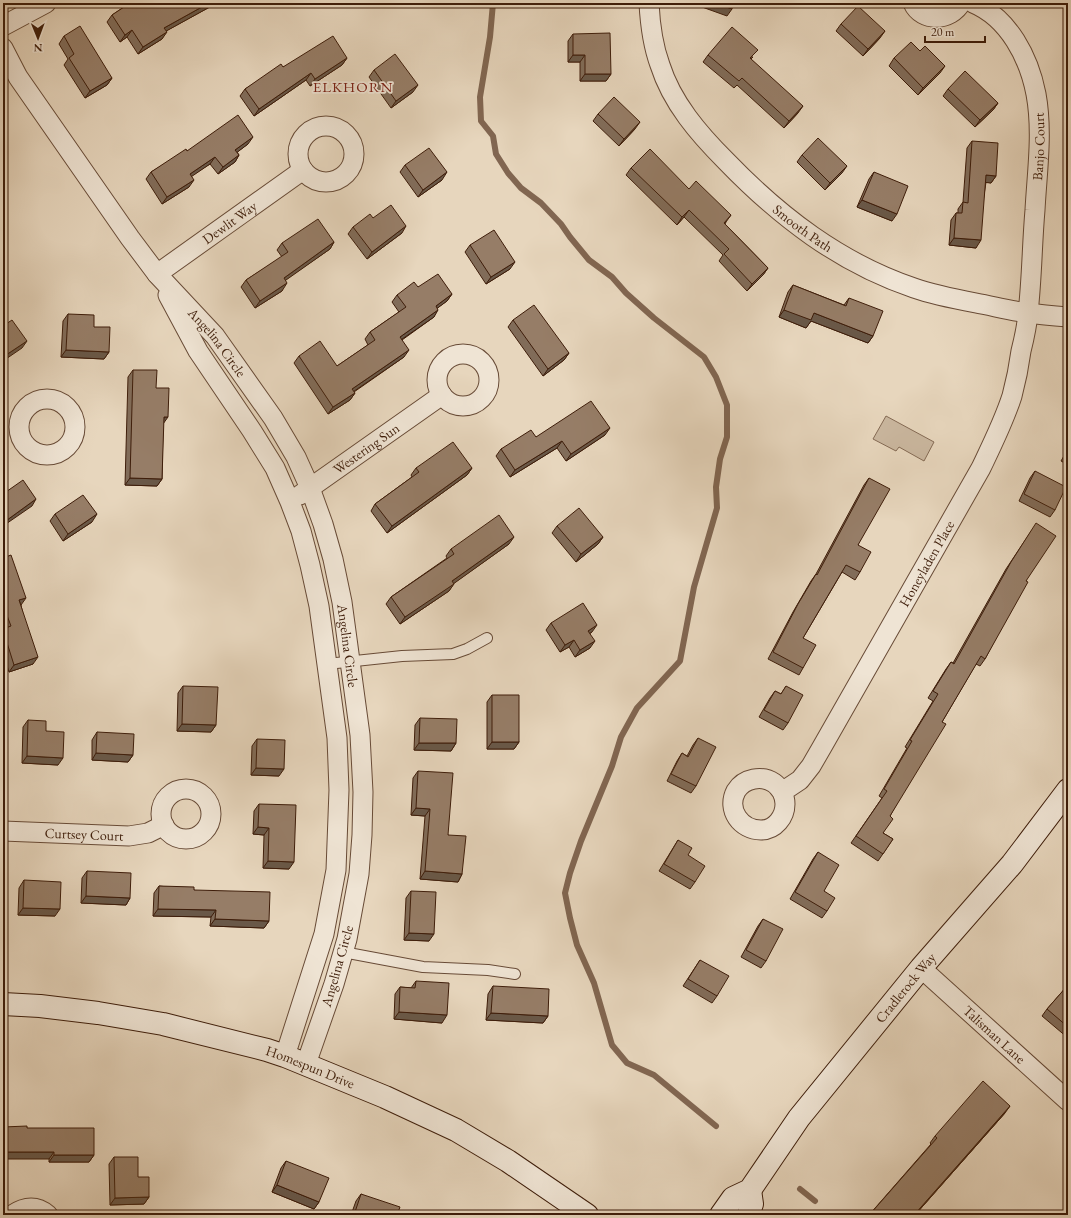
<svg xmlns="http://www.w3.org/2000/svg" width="1071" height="1218" viewBox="0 0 1071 1218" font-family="'EB Garamond',serif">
  <rect width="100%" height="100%" fill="#e7d6bd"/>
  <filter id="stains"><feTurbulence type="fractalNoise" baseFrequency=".005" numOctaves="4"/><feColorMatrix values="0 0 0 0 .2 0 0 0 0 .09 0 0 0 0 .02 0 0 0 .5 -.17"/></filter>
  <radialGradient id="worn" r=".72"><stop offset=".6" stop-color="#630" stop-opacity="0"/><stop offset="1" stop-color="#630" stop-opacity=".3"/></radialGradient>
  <path fill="#cab79f" stroke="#846a54" d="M886,416l48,26 -10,19 -25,-14 -3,4 -23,-12z"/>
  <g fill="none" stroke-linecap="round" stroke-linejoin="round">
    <path stroke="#816651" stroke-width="6" d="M493,3l-3,34 -10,60 1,24 12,15 3,18 12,19 13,15 20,15 20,21 9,13 19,23 23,17 14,16 28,25 50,39 12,20 11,28v32l-7,22 -4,28 1,21 -23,79 -14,74 -43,47 -16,29 -9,29 -31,75 -11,32 -5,20 5,25 7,27 17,38 18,62 15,18 27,12 62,51
      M800,1189l15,12"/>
    <defs>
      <path id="lane" d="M327,664l75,-8 51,-2 14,-5 20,-11
        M343,952l80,15 65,3 27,4"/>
      <g id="street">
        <path id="s1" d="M649,3c1,20 4,43 11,62 12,38 39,69 66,96 54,56 114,102 188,127 20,7 41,11 62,15 17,3 35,8 53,10 13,2 26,3 39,4"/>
        <path d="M913,3c9,20 38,18 48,0"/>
        <path d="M3,26l43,-23"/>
        <path id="s2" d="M3,48l15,29 112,161 27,36 58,62 58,82 23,39 14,31 13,36 10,35 9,43 18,133 3,57 -1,43 -3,39 -12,65 -13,45 -28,80"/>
        <circle cx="326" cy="154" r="28"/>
        <path id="s3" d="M157,274l146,-104"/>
        <path d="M168,295l30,56 54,80 23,37 15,34 11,29 9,34 9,41 18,132 2,52 -3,80 -12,64 -39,122"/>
        <circle cx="463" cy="380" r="26"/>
        <circle cx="47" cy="427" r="28"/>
        <path id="s4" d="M300,495l142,-100"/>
        <circle cx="186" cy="814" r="25"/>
        <path id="s5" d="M782,792c-2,-3 -5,-7 -8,-9 -12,-8 -30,-5 -38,8 -10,19 5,39 25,39 14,0 24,-13 24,-26 0,-4 -1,-8 -3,-12l18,-12 11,-14 11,-19 159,-279c11,-23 23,-47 31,-72 4,-15 7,-30 9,-45 3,-12 6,-25 7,-38 4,-35 4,-69 7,-103 2,-38 8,-78 1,-116 -7,-36 -27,-76 -63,-91"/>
        <path id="s6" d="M3,831l126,5 19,-3 16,-8"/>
        <path id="s7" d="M921,968l147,133"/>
        <path d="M12,1215c12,-8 24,-10 36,0"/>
      </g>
      <g id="secondary">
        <path id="s8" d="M3,1004l37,2 58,7 65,11 104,26 18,6 100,41 71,33 52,31 79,54"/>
        <path id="s9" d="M721,1215l12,-17 17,-8 49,-72 122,-150 91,-104 56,-74"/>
        <path d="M748,1215l4,-11 -2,-14"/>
      </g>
    </defs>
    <use href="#lane" stroke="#684b37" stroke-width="12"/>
    <use href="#street" stroke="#684b37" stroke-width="21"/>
    <use href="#secondary" stroke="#3e1d0a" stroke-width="24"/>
    <use href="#lane" stroke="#efe4d4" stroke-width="10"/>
    <use href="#street" stroke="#efe4d4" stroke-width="19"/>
    <use href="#secondary" stroke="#efe4d4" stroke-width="22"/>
  </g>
  <path fill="#816c59" stroke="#3e1d0a" d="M130,3h87l-51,28 -4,8 -24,15 -11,-17 -7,5 -13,-20 5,-7z
    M841,24l39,14 -17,18 -27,-25z
    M573,34l38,40 -5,7h-26v-19h-12v-21z
    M64,36l48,42 -5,7 -22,13 -21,-33 4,-6 -9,-15z
    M920,51l20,22 -22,22 -29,-29 5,-8z
    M708,55l45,2 -2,2 47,54 -14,15 -47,-43 -3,3 -31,-26z
    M347,58l-5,7 -32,21 -4,-6 -52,36 -14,-20 5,-7 38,-22z
    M374,70l39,22 -22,16 -22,-31z
    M948,89l50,14 -5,7 -18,17 -32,-31z
    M598,114l37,15 -16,17 -26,-25z
    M972,141l24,35 -5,7 -5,-1 -10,66 -27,-3 2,-25 5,-7h2v-4l5,-7 4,-54z
    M248,144l-11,8 2,3 -4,7 -17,12 -8,-10 -19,12 -2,11 -27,17 -16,-25 5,-7 36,-21z
    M802,155l40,18 -17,17 -28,-28z
    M405,165l37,15 -24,17 -18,-25z
    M631,168l58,21 37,33 -1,2 43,44 -5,7 -16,16 -28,-30 4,-6 -39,-38 -7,8 -51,-50z
    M874,172l18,49 -35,-14 12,-28z
    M373,218l29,15 -35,26 -19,-25 5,-7z
    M334,242l-4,7 -45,31 -3,11 -27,17 -14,-21 5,-7 36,-23 -5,-7 5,-7z
    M470,245l40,24 -24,15 -21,-32z
    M793,285l51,20 5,-7 24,38 -5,7 -57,-22 -5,7 -27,-11 9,-25z
    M418,287l34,7 -5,7 -10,7 -3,9 -32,23 2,17 -50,35 1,1 -5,7 -22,14 -34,-51 5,-7 38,10 31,-21 -3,-6 5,-7 29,-20 -7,-10 5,-7z
    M68,314l26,13 15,25 -5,7 -43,-2 2,-36z
    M513,320l56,33 -5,7 -21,16 -35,-49z
    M133,370l23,18 7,36 -1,55 -5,7 -32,-1 3,-108z
    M605,435l-39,26 -9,-13 -47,29 -14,-21 5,-7 35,-12z
    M1068,449v16l-7,-4z
    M416,468h56l-5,7 -80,58 -16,-22 4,-7 37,-27 -1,-2z
    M1035,471l20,39 -5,7 -31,-16 11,-23z
    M869,478l-11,67 2,27 -5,8 -13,-8 -39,66v30l-4,7 -31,-16 25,-47 18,-31 5,-7 48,-89z
    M55,514l37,8 -29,19 -13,-20z
    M557,526l46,11 -5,7 -22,18 -24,-29z
    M1032,530l-6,51 -41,78 -5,7 -4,-2 -34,58 -52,94 -7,17 10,6 -15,22 -27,-18 31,-45 -3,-2 28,-48 -2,-1 28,-46 -5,-3 18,-29 5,-7 2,1 53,-94z
    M509,544l-55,39 -5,8 -49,33 -14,-20 5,-7 56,-39 -1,-2 5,-7z
    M3,558l18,47 12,59 -24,8 -6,-19v-24l1,-1 -1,-2z
    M551,623l41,9 -2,1v15l-15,9 -6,-10 -9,5 -14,-22z
    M183,686l33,39 -5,7 -34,-1 1,-38z
    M786,686l2,37 -5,7 -24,-13 11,-19 5,-7 6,3z
    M492,695l27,47 -5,7h-27v-47z
    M420,718l36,25 -5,8 -37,-1 1,-25z
    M28,720l18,11 12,34 -36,-2 1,-36z
    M97,732l36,23 -5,7 -36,-2v-20z
    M698,738l-2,48 -5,7 -24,-12 10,-20 5,-8 5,3 6,-11z
    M257,739l22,37 -28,-1 1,-29z
    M418,771l30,64 14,39 -4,8 -38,-3 5,-63 -14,-1 2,-37z
    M259,804l30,65 -26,-1 1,-33 -11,-1 1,-23z
    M678,840l10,15 7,27 -5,7 -31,-18z
    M818,852l9,59 -5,7 -32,-19 23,-40z
    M87,871l43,27 -4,7 -45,-2 1,-25z
    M24,880l31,36 -37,-1 1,-27z
    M159,886l35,4 75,31 -5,7 -54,-2 1,-9 -58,-1 1,-23z
    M411,891l18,50 -25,-1 2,-42z
    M763,919l3,42 -5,7 -20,-11 17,-31z
    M700,960l17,36 -5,7 -29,-17z
    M416,981l26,42 -48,-4 1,-25 5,-7 11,1z
    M1068,985v53l-26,-22 5,-7z
    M493,986l55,30 -5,7 -57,-3 2,-26z
    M1005,1113l-90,102h-46l62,-71 -1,-1 5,-7z
    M27,1128l67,27 -5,7h-40v-3z
    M114,1157l24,20 11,20 -5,7 -34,1 -1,-41z
    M286,1161l33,41 -5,7 -42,-17 9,-24z
    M361,1194l36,21h-46l5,-14z"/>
  <path fill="#695848" stroke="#3e1d0a" d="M209,3h8l-58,32 5,-7z
    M567,3h25l-2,3h-25z
    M705,3h11l16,6 -5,7 -25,-9z
    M132,30l-5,7 -7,5 5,-7z
    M885,31l-5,7 -17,18 5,-7z
    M167,32l-5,7 -24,15 5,-7z
    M573,55h12l-5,7h-12z
    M347,58l-5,7 -32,21 5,-7z
    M945,66l-5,7 -22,22 5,-7z
    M311,73l-5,7 -52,36 5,-7z
    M585,74h26l-5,7h-26z
    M112,78l-5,7 -22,13 5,-7z
    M418,85l-5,7 -22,16 5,-7z
    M998,103l-5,7 -18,17 5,-7z
    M803,106l-5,7 -14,15 5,-7z
    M640,122l-5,7 -16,17 5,-7z
    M253,137l-5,7 -17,13 4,-7z
    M239,155l-4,7 -17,12 5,-7z
    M215,157l-5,7 -25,17 5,-7z
    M847,166l-5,7 -17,17 5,-7z
    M447,172l-5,8 -24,17 5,-7z
    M986,175l10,1 -5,7 -10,-1z
    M194,180l-5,7 -27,17 5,-7z
    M862,200l35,14 -5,7 -35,-14z
    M689,210l-5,7 -7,8 5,-8z
    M731,215l-5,7 -7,8 5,-7z
    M406,226l-4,7 -35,26 5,-7z
    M954,238l27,2 -5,8 -27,-3z
    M334,242l-4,7 -51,36 5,-7z
    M515,262l-5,7 -24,15 5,-7z
    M768,268l-5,7 -16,16 5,-7z
    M287,283l-5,8 -27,17 5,-7z
    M452,294l-5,7 -16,12 5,-7z
    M438,310l-4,7 -39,27 5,-7z
    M784,310l30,3 59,23 -5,7 -57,-22 -5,7 -27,-11z
    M27,341l-5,7 -19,13v-4z
    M66,350l43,2 -5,7 -43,-2z
    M409,350l-5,7 -57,39 5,-7z
    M569,353l-5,7 -21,16 5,-7z
    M355,393l-5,7 -22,14 5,-7z
    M164,417h4l-5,7z
    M610,428l-5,7 -39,26 5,-7z
    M562,441l-5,7 -47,29 5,-7z
    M472,468l-5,7 -80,58 5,-7z
    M130,478l32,1 -5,7 -32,-1z
    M36,499l-4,7 -29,20v-3z
    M97,514l-5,8 -29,19 5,-7z
    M514,537l-5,7 -60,43 5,-3 -5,7 -49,33 5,-7 47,-36z
    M603,537l-5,7 -22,18 5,-8z
    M26,598l-5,7 -2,-5z
    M597,625l-5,7 -9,6 5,-7z
    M574,640l-5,7 -9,5 5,-7z
    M595,641l-5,7 -15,9 5,-7z
    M38,657l-5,7 -24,8 5,-7z
    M182,724l34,1 -5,7 -34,-1z
    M492,742h27l-5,7h-27z
    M419,743h37l-5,8 -37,-1z
    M96,753l37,2 -5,7 -36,-2z
    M27,756l36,2 -5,7 -36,-2z
    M256,768l28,1 -5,7 -28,-1z
    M416,808l14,1 -5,7 -14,-1z
    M258,827l11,1 -5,7 -11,-1z
    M268,861l26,1 -5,7 -26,-1z
    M425,871l37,3 -4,8 -38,-3z
    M86,896l44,2 -4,7 -45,-2z
    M23,908l37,1 -5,7 -37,-1z
    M158,909l58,1 -5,7 -58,-1z
    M215,919l54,2 -5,7 -54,-2z
    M409,933l25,1 -5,7 -25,-1z
    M399,1012l48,3 -5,8 -48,-4z
    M491,1013l57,3 -5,7 -57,-3z
    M1010,1106l-5,7 -90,102h-1z
    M3,1152h51l-5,7h-46z
    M54,1155h40l-5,7h-40z
    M277,1185l42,17 -5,7 -42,-17z
    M149,1197l-5,7 -34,1 5,-7z"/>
  <path fill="#967d67" stroke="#3e1d0a" d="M130,3h79l-45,25 3,4 -24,15 -11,-17 -7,5 -13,-20z
    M716,3h18l-2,6z
    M858,6l27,25 -17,18 -27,-25z
    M80,26l32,52 -22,13 -21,-33 5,-4 -10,-18z
    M732,27l26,23 -8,8 53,48 -14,15 -47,-43 -3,3 -31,-26z
    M610,33l1,41h-26v-19h-12v-21z
    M333,36l14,22 -32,21 -4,-6 -52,36 -14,-20 36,-25 2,3z
    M911,42l9,9 5,-5 20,20 -22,22 -29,-30z
    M395,54l23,31 -22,16 -22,-31z
    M965,71l33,32 -18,17 -32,-31z
    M614,97l26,25 -16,17 -26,-25z
    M238,115l15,22 -18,13 4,5 -16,12 -8,-10 -25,17 4,6 -27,17 -16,-25 35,-23 1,2z
    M818,138l29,28 -17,17 -28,-28z
    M972,141l26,2 -2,33 -10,-1 -5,65 -27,-2 2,-25h6l1,-11 5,1z
    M429,148l18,24 -24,18 -18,-25z
    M650,149l39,40 7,-8 35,34 -7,8 44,45 -16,16 -28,-30 5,-5 -40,-39 -7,7 -51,-49z
    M874,172l34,14 -11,28 -35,-14z
    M391,205l15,21 -34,26 -19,-25 17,-13 3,4z
    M318,219l16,23 -50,36 3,5 -27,18 -14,-21 42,-28 -6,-9z
    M494,230l21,32 -24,15 -21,-32z
    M438,274l14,20 -16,12 2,4 -38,27 9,13 -57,39 3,4 -22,14 -34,-51 21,-15 17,25 38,-26 -5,-8 36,-25 -9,-12 17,-13 4,5z
    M793,285l53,21 3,-8 34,13 -10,25 -59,-23 -3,7 -27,-10z
    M534,305l35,48 -21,16 -35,-49z
    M68,314l26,1v12h16l-1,25 -43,-2z
    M12,320l15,21 -24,16v-31z
    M133,370h24l-1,18h13l-1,29h-4l-2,62 -32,-1z
    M591,401l19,27 -39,26 -9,-13 -47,29 -14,-21 30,-19 5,7z
    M453,442l19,26 -80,58 -17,-22 44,-32 -3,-4z
    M1035,471l31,16 -11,23 -31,-16z
    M869,478l21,11 -32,56 13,7 -11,20 -14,-7 -43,73 13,7 -13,23 -30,-16 25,-48 18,-30 1,1z
    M23,480l13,19 -33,24v-29z
    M83,495l14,19 -29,20 -13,-20z
    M579,508l24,29 -22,17 -24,-28z
    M499,515l15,22 -62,44 2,3 -49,33 -14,-20 63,-43 -3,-5z
    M1036,523l20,13 -30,45 2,1 -43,77 -4,-3 -39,66 4,2 -56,92 3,3 -10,14 10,6 -10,15 -27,-18 31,-45 -3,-2 28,-48 -2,-1 28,-46 -5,-3 18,-29 3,2 57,-102z
    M11,555l15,43 -7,2 19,57 -24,8 -11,-35v-1l8,-3 -8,-21v-47z
    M583,603l14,22 -9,6 7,10 -15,9 -6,-10 -9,5 -14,-22z
    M183,686l35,1 -2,38 -34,-1z
    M786,686l17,9 -15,28 -24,-13 11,-19 6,3z
    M492,695h27v47h-27z
    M420,718l37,1 -1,24h-37z
    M28,720l18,1v10l18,1 -1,26 -36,-2z
    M97,732l37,2 -1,21 -37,-2z
    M698,738l18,9 -20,39 -25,-12 11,-21 6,4z
    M257,739l28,1 -1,29 -28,-1z
    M418,771l35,2 -5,62 18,1 -4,38 -37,-3 5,-62 -14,-1z
    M259,804l37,1 -2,57 -26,-1 1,-33 -11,-1z
    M678,840l14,8 -4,7 17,11 -10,16 -31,-18z
    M818,852l21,13 -15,26 11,7 -8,13 -32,-19z
    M87,871l44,2 -1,25 -44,-2z
    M24,880l37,2 -1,27 -37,-1z
    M159,886l35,1v3l76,2 -1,29 -54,-2 1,-9 -58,-1z
    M411,891l25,1 -2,42 -25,-1z
    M763,919l20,10 -17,32 -20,-11z
    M700,960l29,16 -12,20 -29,-17z
    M416,981l33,2 -2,32 -48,-3 1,-25 15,1z
    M1068,985v42l-21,-18z
    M493,986l56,3 -1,27 -57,-3z
    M983,1081l27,25 -96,109h-41l-2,-2 66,-75 -2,-2z
    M27,1126v2h67v27h-40v-3h-51v-25z
    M114,1157h24v20h11v20l-34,1z
    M286,1161l43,17 -10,24 -42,-17z
    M361,1194l39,13 -3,8h-43z
    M206,1212l9,3h-10z"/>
  <g text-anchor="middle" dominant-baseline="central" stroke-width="3.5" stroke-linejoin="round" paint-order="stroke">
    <g font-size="14" fill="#3e1d0a" stroke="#efe4d4">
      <text stroke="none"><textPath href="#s5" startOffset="875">Banjo Court</textPath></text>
      <text stroke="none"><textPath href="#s3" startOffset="89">Dewlit Way</textPath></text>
      <text stroke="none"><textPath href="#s1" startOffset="283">Smooth Path</textPath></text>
      <text stroke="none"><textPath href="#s2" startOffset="365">Angelina Circle</textPath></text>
      <text stroke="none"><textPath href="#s4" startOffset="81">Westering Sun</textPath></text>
      <text stroke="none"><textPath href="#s5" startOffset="435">Honeyladen Place</textPath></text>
      <text stroke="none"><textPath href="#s2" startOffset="701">Angelina Circle</textPath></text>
      <text stroke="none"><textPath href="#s6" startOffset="81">Curtsey Court</textPath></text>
      <text transform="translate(337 966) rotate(-74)">Angelina Circle</text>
      <text stroke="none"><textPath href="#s9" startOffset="295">Cradlerock Way</textPath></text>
      <text stroke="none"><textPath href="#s7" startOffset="99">Talisman Lane</textPath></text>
      <text stroke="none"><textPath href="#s8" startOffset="315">Homespun Drive</textPath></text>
    </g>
    <g font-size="15" letter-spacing="1" fill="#7a1f14" stroke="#efe4d4">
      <text x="353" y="86">ELKHORN</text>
    </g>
  </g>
  <rect width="1071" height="1218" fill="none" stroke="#e7d6bd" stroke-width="16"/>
  <rect x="4" y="4" width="1063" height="1210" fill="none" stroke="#3e1d0a" stroke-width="2"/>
  <rect x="8" y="8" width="1055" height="1202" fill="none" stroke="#3e1d0a"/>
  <g transform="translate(38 38) rotate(179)" stroke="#efe4d4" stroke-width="3" paint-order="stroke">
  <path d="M0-3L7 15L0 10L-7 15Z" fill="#3e1d0a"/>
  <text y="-6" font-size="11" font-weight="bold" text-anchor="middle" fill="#3e1d0a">N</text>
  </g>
  <path d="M925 36v6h60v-6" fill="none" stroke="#3e1d0a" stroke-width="2"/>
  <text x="931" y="36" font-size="12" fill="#3e1d0a" stroke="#efe4d4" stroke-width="3" paint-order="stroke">20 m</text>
  <rect width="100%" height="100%" filter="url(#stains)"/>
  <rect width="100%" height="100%" fill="url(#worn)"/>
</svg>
